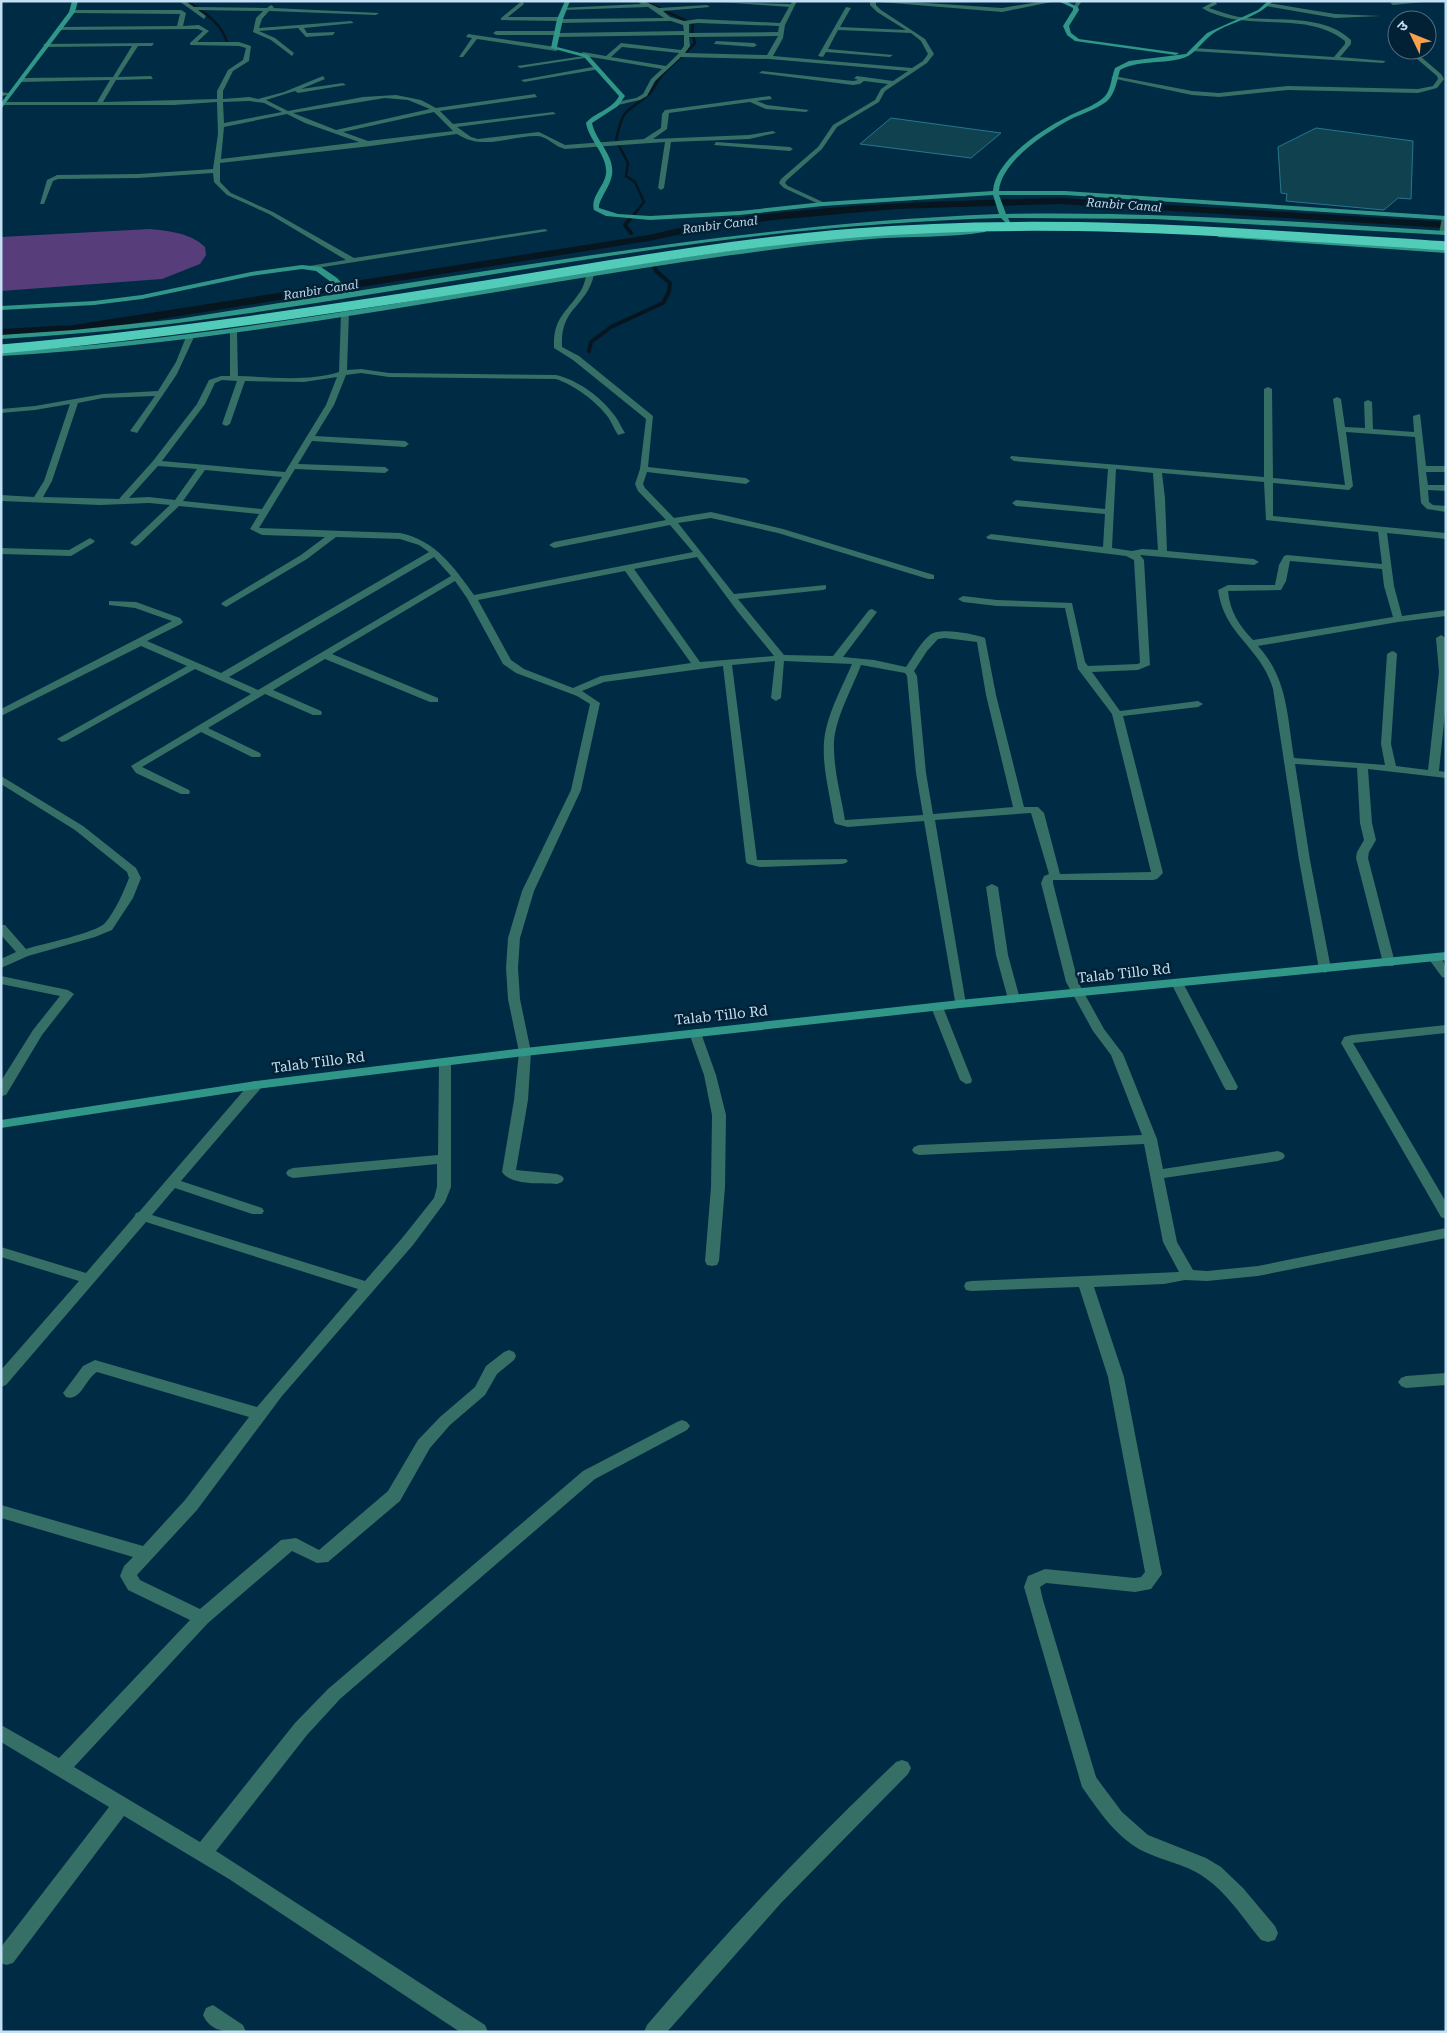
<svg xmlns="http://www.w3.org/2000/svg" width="1447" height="2033" viewBox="0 0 1447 2033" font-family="'Roboto Serif','Noto Sans Devanagari',serif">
  <rect width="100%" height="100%" fill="#002b45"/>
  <path fill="#573d7a" d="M150,229c20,2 40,4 55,18l1,8 -6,9 -38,15 -161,12v-54z"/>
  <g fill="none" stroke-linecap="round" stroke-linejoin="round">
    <path stroke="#07151f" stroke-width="2.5" d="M187,1c16,11 34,21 40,41
      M629,221l15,-19 -9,-20 -9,-6 2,-13 -12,-23c8,-34 8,-25 32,-45 5,-4 7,-11 11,-16 10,-14 25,-23 36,-36l-3,-11 1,-8 -49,-23"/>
    <path stroke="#07151f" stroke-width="4" d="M630,219l-5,6 6,8
      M589,351l2,-9 20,-15 52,-24 6,-11 1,-9 -14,-12 -2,-5"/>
    <path fill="#07151f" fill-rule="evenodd" d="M1060,198l386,24v6l-386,-24 -164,5 -122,11 -63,8 -62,13 -576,92 -72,4v-8l72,-4 576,-90c21,-5 42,-10 63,-14 115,-17 232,-20 348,-23z"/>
  </g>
  <path fill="#10414f" stroke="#26778e" d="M891,118l110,15 -30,25 -111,-14z
    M1316,128l97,13 -2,58 -13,-1 -14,12 -98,-9 1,-7 -6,-1 -3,-46z"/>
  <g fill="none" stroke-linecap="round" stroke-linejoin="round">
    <path fill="#356f65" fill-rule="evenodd" d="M179,1h6l9,6 73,1 4,-3 3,2 -1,1 106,5 -3,2 -107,-4 -7,8 -3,9 92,-7 3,2 -50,5 3,5 28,-1 -2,3 -27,2 -8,-9 -39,3 16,7 19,15 -2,3 -21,-16 -18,-8 3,-14 7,-7 -65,-1 8,6 -2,3z
      M522,1l2,3 -16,13h52l2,2 102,-1 -16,-11 -84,3 -3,-2 80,-4 -4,-3h7l15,7 48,-3 3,2 -47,4 7,6 14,4 14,-2 82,4 9,-16 -67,-5 69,2 1,-3h5l-12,24 -2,13 -10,18 139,12 11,-7 5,-7 -7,-13 -10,-8 -73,-3 -10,19 65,6 -3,2 -64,-5 -3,5 -5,-1 28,-49 5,1 -11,19 66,3 -29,-18 -7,-7v-4h6v4l5,5 44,29 9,15 -7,9 -42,28 -6,11 -42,25 -15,22 -35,31 -2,3 3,3 37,17v2l-2,1 -39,-18 -5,-5 2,-4 37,-32 15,-22 42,-25 6,-11 7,-5 -24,-3 -4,3 -7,1 -94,-12 3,-2 91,10 5,-1 -4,-2 3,-2 36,5 15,-10 -139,-12 -88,-2 -26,24 -8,15 -7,4 -22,5 -2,-3 20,-4 7,-4 8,-15 11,-10 -71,-12 -71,11 -3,-2 67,-10 -4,-2 3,-2 23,4 15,-13 60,7 3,-4v-11l-128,2 -2,-2h-58l-3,-2 3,-2h61l2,2 125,-2 -1,-6 -12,-4 -112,2 -2,-2 -56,-1v-2zM698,23l81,3 -1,6 -89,1v-9zM778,36l-11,19 -82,-2 5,-7 -1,-9zM622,47l57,6 -13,13 -55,-9z
      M895,1l107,7 42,-7h12l-54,11 -122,-10z
      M1077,1h5l-5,7h-4z
      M1215,1l2,3 -8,4c10,3 20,7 30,9 35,5 84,-4 112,23v4l-11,13 46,4 -3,2 -192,-12 2,-3 141,9 11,-13v-3c-40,-32 -99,-7 -143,-33z
      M1397,1h36l-40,4 -3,-2z
      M1268,3l67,11 46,2 -46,2 -69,-12z
      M72,10h109l5,3 -3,13 16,-1 10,6 -12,11h42l12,4 -2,15 -16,10 -10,20v8l26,-2 9,2 26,-7 39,-16 2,3 -24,10 42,-6 3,2 -48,8 -3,-2 -29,9 22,11 75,-14 33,-2 25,5 15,8 99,-14 2,3 -97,14 13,13 100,-12 3,2 -99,13 14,10 7,2 61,-7 26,13 79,-6 17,-11 1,-14 3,-4 105,-14 2,3 -15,2 10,4 42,5 -3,2 -40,-3 -16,-7 -81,11 -2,16 -14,10 96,-4 24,-4 3,2 -27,6 -78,3 -7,46 -3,2 -3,-2 7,-46 -100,7c-10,-2 -18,-13 -28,-13 -27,0 -55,15 -80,-2l-86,12 -151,17v19l11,11 42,19 81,46 191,-29 3,2 -237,38 -2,-1v-2l37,-6 -77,-46 -42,-19 -13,-13 -1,-9 -75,5 -80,1 -5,2 -9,23h-4l7,-24 10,-5 81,-1 75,-5 5,-35 -1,-32 -43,3h-172l2,-3h93l13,-22 -89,2 -3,-2 3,-2 92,-1 19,-31 -87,1 -2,-3 111,-1 -2,3h-14l-20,31 33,-1 2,3 -37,1 -13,22 114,-3v-8l11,-21 15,-10 3,-12 -7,-2 -49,-1v-2l13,-12 -5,-2 -142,1 2,-3 119,-1 3,-12 -110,-1zM385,98l23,2 22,9 -94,21 -43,-17zM249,101l15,2 18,9 -58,11 -1,-21zM434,112l19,19 -85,10 -25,-9zM287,114l18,9 54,19 -138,17 3,-32z
      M468,34l88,13 3,2 -3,2 -79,-12 -14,18h-4l13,-19 -6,-1z
      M716,41l38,2 3,2 -3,2 -40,-3z
      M1409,50h4l28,24 3,5 -7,9 -19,5 -130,-3 -69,7 -27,-2 -81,-17 3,-2 78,15 27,2 69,-7 130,3 15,-3 5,-7 -1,-3 -28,-24z
      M598,66l2,3 -76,13 -3,-2z
      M1,92l13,2 -13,2z
      M716,142l74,5 3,2 -3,2 -76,-6z
      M1445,216l1,15 -4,4 -3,-2 3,-15z
      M587,273l7,2c-8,33 -34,32 -32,72l17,9 74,60 -5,51 98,11 4,3 -4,3 -99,-12 -4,12 2,4 29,30 37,-6 72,17 151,46v4h-6l-150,-46 -67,-15 -33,5 56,71 92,-9v4l-3,1 -85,9 46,56 49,1 36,-46 3,-1 5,3 -34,45 31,3 32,7c7,-10 14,-24 24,-32 10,-8 44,-1 55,3l11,57 28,112h14l6,6 16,61 91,-2 -39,-158 -34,-45 -13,-61 -68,-2 -34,-4 -5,-3 5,-3 34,4 75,3 13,59 3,4 49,-2 3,-1 -6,-103 -8,-4 -138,-17 -2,-2 5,-3 112,13 2,-33 -89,-8 -4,-3 4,-3 89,9 3,-40 -94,-8 -4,-3 1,-2 253,21v-88l4,-2 4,2 1,89 72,7 -12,-86 4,-2 4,2 4,28 20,1 -1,-26 4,-2 4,2 1,27 41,3 -1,-16 7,-2 6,52h20v6h-20l2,13h18v6l-18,-1 1,12 4,3 13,1v6l-19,-3 -6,-6 -6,-66 -69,-5 7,54 -4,4 -76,-7v33l173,17v6l-59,-6 7,53 8,30 44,-6v6l-48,6 -140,24c30,33 29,70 36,112l91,7 -4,-21 6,-90 5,-3 3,1 2,2 -6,90 5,22 32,4 11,-98 -3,-34 5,-3 5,3v65l-7,68 7,1v6l-78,-9 4,54 4,17 -7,12 -1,6 27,105 -2,3h-8l-2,-3 -27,-105 1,-6 7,-12 -4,-17 -3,-55 -62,-4 15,96 21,109 -6,4 -6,-4 -20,-109 -26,-171c-12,-42 -49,-54 -55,-99l10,-5h47l4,-20 5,-9 3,-1 95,9 -4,-32 -112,-12 -2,-38 -102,-9 3,25 2,53 87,8 5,3 -5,3 -114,-10 4,5 6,105 -12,5 -46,2 28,39 78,-10 5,3 -5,3 -75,9 40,157 -6,6 -4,1h-100v3l25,99 26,47 19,25 34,85 6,30 115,-18 5,2 2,3 -2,3 -5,2 -114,17 13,64 16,28 14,1 51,-5 188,-38v10l-188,38 -51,5 -22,-1 -21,4 -70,3 30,90 38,197 -11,15 -16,3 -89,-9 -6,4 3,13 53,177 5,7 21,28 26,23 58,23 15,9 22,21 32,38 3,7 -3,7 -7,2 -7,-2c-18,-22 -35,-49 -60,-65 -17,-11 -38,-14 -56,-23 -28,-13 -46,-41 -63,-65l-58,-200 4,-11 17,-7 90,9 6,-1 4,-5 -37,-195 -29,-90 -108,4 -5,-1 -2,-4 2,-4 5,-1 208,-9 -16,-30 -19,-98 -225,11 -5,-2 -2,-3 2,-3 5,-2 223,-10 -31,-80 -18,-24 -27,-49 -25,-99 3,-7 5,-2 -18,-61 -96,7 31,184 -2,3h-8l-32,-186 -76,6 -12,-3 -2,-2c-4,-29 -15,-64 -8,-93 5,-22 17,-44 26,-65l-68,-3 -3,37 -5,3 -5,-3 4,-37 -43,4 25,195 89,-1 2,2 -2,2 -4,1 -82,3 -12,-3 -2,-2 -23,-196 -119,16 -22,9 18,12 -19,87 -47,101 -14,47 -2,30 2,31 11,53 -3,48 -12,70 41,4 5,2 2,3 -2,3 -5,2c-15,-1 -46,2 -55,-12l12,-72 5,-48 -11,-53 -2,-31 2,-30 14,-47 49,-101 19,-86 -13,-8 -61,-23 -13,-9 -36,-66 -12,-17 -123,73 106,44v4h-8l-105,-43 -52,31 48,21 1,2 -1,2h-8l-48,-21 -57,34 52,25 1,2 -1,2h-8l-51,-25 -59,35 47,23 1,2 -1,2h-8l-45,-21 -5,-7 120,-72 -56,-25 -129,72 -4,1 -5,-3 130,-73 -46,-20 -140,70v-7l171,-88 -37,-13 -26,-3v-4l27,1 44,16 3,4 -2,2 -34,17 74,32 208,-121 -10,-7 -19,-6 -64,-2 -29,22 -81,48 -5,-3 2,-2 78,-47 24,-18 -63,-2 -12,-6 9,-15 -80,-8 -41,39 -3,1 -5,-3 2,-2 38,-36 -21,-2 -49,2 -99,-4v-6l33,2 10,-16 26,-77 -35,6 -34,3v-4l34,-3 68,-12 55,-3 18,-29 10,-25 4,-2 4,2 -17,37 -40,59 -7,-2 25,-35 -52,2 -25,5 -26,78 -9,16 76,2 34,-38 44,-57 12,-24 12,-4h9v-47l7,2 1,45c33,1 69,6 101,-4l2,-59 4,-2 4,2 -2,57 14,-1 28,4 167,2c22,5 45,22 59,41 4,5 6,11 10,17l-7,2c-4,-6 -6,-12 -10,-18 -12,-16 -34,-32 -52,-38l-167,-2 -28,-4 -15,2 -12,30 -19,31 90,5 4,3 -4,3 -93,-6 -14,23 87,3 4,3 -4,3 -90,-4 -36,59 141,5c35,7 54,34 74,62l219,-43 -23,-27 -116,23 -5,-3 5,-3 112,-22 -28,-29 -3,-7 5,-15 6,-50 -73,-59 -19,-12c-1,-30 11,-34 26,-56 4,-6 5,-12 7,-19zM337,377l-11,28 -41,67 -123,-11 43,-57 10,-21 7,-3 15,1 -15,43 4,2 4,-2 15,-43 59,1zM158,466l39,3 -22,31 -26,-3 -20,1zM1116,469l37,4 5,77 -16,-1 -10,2 -20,-3zM205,470l77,7 -20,32 -79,-8zM434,557l17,19 -193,114 -29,-13zM697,557l41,55 36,44 -74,6 -66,-93zM1290,561l92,8 2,17 9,31 -140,23c-14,-15 -23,-28 -25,-49l53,-1 5,-9zM625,571l66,92 -90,13 -28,12 -49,-19 -13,-9 -33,-60zM945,638l32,4 9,53 27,112 -80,7 -7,-41 -9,-97 -3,-5 13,-20 11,-12zM861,665l44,8 2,3 9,97 7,42 -78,5c-4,-25 -12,-52 -11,-78 2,-26 18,-53 27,-77z
      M90,538l5,3 -2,2 -22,13 -70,-2v-6l68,2z
      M1,776l82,50 53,42 5,10 -8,20 -21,32 -17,7 -67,19 -27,12v-9l15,-7 -15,-17v-10h4l21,24c16,-5 70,-16 79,-26 11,-13 18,-30 24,-45l-2,-6 -52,-42 -74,-46z
      M992,884l6,3 10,68 12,44 -6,4 -6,-4 -12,-44 -10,-68z
      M1434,954c11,3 12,14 12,24l-4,-1 -14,-19z
      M1,976l67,14 6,4 -32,41 -36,60 -5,1v-15l32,-51 27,-34 -59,-12z
      M1177,979l6,4 55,104 -2,3h-10l-2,-3 -53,-104z
      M937,1003l6,4 29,73 -1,3 -5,1 -6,-4 -29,-73z
      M1446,1025v8l-93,10 93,159v17l-5,-2 -100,-174 3,-6 8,-2z
      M695,1029l6,4 15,42 10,40 -1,72 -6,74 -2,4 -5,1 -5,-1 -2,-4 6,-74 1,-72 -8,-40 -15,-42z
      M445,1058l6,4v125l-6,15 -32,43 -131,151 -85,114 -60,65 3,5 60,29 81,-69 15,-2 23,12 69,-59 30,-51 22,-23 35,-30 11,-21 18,-14 5,-2 5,2 2,4 -2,4 -17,14 -12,21 -35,30 -20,23 -30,53 -72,61 -11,1 -25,-12 -84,72 -134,144 126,75 95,-119 33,-34 255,-218 94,-49 5,-2 5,2 3,4 -3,4 -92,49 -255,220 -33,36 -91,116 269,174 3,7h-28l-231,-153 -105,-63 -111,147 -7,2 -5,-2v-16l108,-140 -108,-65v-17l58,33 131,-138 -62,-30 -8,-14 4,-10 9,-9 -132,-39v-13l142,41 42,-46 64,-83 -152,-45c-12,7 -16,30 -31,25l-3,-4 3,-4 17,-23 12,-6 162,47 101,-118 -212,-67 -140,163 -5,2v-17l78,-89 -78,-24v-10l85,26 48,-56 2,-4 3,-1 112,-130 5,-1 6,4 -1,3 -80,93 81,27 2,3 -2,3h-10l-77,-26 -23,27 213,66 38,-44 31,-39 3,-11v-23l-144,14 -5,-2 -2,-3 2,-3 5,-2 145,-13 1,-93z
      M1446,1373v12l-40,3 -5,-2 -3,-4 3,-4 5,-2z
      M902,1760l6,2 3,6 -3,6 -127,129 -114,129h-23l3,-7c78,-92 161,-179 249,-263z
      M213,2005l30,20 3,7c-18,0 -35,1 -43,-17l3,-7z"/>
    <path fill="#309687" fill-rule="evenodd" d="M72,1h6l-3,11 -74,97v-6l68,-91z
      M565,1h5l-7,18 -6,28 31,8 37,41 -7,10 -26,17c4,19 23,32 20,52 -2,11 -10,20 -13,30v3l19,6 32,2 90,-5 83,-9 170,-11c2,-31 48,-61 74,-74 11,-6 25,-10 35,-18 9,-6 9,-21 13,-31l14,-7 57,-7 21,-21 51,-23 10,-9h5c-19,20 -45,20 -63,35 -11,9 -16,20 -30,23 -21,5 -41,1 -60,11 -3,10 -5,25 -14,32 -10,7 -24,12 -35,17 -24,13 -70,42 -72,72h66l381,25v4l-381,-25h-66l7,19c147,-3 293,8 440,17v4l-292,-16 -146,-1 2,4 -3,2 -6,-6c-98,3 -195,11 -292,24 -178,23 -354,58 -531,81 -59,8 -118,12 -177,16v-4l73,-5 104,-11 165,-26 -12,-11 -15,-11 -14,-2 -51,7 -109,23 -48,6 -93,5v-4l93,-5 48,-6 109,-23 51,-7 19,2 16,11 13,14c216,-33 431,-70 649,-78l-6,-19 -170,11 -83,9 -90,5 -44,-4 -12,-6c-4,-13 10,-23 12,-36 2,-19 -17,-33 -20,-51 9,-11 26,-13 33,-27l-35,-39 -33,-9 6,-29z
      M1058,1h7l13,6 1,3 -10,16 2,7 8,6 100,14 -3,2 -101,-14 -8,-6 -4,-9 10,-16v-2z
      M983,229l3,2 -1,1c-37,6 -76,4 -114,7 -63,5 -126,14 -188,23 -227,34 -453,81 -682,94v-4c265,-16 525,-77 789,-109 64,-8 128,-11 193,-14z
      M1220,234l226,15v4l-228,-16v-2z
      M1446,952v8l-486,48 -435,48 -269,33 -255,39v-8l255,-39 269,-33 435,-48z"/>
    <path stroke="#52ccb9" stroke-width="9" d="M1,349c160,-14 319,-38 478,-63 125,-20 250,-43 376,-53 197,-16 394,0 591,13"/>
  </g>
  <g text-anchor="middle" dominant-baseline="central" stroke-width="5" stroke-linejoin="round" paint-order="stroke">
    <g font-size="12" font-style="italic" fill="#c6dcee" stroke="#032134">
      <text transform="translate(1124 205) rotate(4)">Ranbir Canal</text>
      <text transform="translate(720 225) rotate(-7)">Ranbir Canal</text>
      <text transform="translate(321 290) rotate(-9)">Ranbir Canal</text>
    </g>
    <g font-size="14" fill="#c4e0f5" stroke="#032134">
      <text transform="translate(1124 973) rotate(-6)">Talab Tillo Rd</text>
      <text transform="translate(721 1015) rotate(-6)">Talab Tillo Rd</text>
      <text transform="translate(318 1062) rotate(-7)">Talab Tillo Rd</text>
    </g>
  </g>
  <rect width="1447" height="2033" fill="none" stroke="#c4e0f5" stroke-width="5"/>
  <g transform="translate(1412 35) rotate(313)"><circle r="24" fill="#032134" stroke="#506d81"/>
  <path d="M0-4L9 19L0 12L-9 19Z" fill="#f9a04c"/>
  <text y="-8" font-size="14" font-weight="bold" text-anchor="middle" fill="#c4e0f5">उ</text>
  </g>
</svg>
